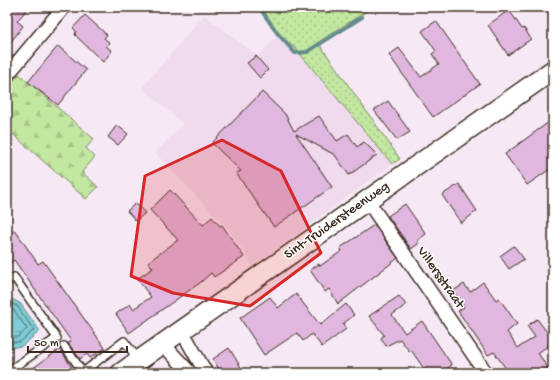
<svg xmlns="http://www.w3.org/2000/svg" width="560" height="380" viewBox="0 0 560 380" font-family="'Gochi Hand',sans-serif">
  <defs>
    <pattern id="grass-dots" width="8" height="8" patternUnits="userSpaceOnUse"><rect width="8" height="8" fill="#c2e7a1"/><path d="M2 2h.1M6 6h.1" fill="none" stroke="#a8c68a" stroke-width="1.8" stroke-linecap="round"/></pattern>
    <pattern id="forest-firs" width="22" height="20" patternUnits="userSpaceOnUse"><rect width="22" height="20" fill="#c2e7a1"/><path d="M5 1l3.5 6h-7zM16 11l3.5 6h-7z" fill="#a8c68a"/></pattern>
    <pattern id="water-ripples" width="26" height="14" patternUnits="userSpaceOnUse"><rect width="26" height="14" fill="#7dcdd6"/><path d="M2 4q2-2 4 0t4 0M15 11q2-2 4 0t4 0" fill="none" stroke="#6db0b7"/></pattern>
  </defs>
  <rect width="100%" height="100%" fill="#f6e9f5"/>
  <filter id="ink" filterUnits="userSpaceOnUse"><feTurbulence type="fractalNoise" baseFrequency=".025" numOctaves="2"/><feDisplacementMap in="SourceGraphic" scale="8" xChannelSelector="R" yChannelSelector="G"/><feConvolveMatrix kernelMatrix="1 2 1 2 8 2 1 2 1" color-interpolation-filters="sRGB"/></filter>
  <g filter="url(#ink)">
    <path fill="#efdaee" d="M204,15l54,41 21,-22 16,14 97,116 -139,102 -24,-36 -74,-77 28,-29 -41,-36z"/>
    <path fill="url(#grass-dots)" stroke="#7e8860" d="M259,7h114l-55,35 82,117 -8,5 -97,-116 -16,-14z"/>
    <path fill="url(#forest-firs)" stroke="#7e8860" d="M19,74l75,65 -8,9 9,9 -13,15 16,15 -12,12 -79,-70v-41z"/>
    <path fill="url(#water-ripples)" stroke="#638c8c" d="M7,297l13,6 20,28 -18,15 -13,2 -2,-7z"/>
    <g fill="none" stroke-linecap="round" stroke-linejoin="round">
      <path stroke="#556b68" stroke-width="1" d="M7,302l10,4 17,24 -14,12h-13
        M7,307l7,3 13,19 -9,8h-11"/>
      <path stroke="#638c8c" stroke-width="4" d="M259,7l19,27 17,19 12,-1 55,-35"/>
    </g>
    <path fill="#e0b7de" stroke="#3b2a1e" d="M11,7h18l-12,14 6,5 -16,21v-36z
      M509,10l13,19 2,-1 7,11 -23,16 -20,-30z
      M85,15l22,20 -3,3 6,5 -4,3 6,5 -9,11 -28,-27 1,-4 -3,-3z
      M436,21l44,63 -47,33 -44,-62 10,-7 22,29 18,-13 -7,-10 4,-3 -14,-20z
      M58,46l28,24 -28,35 -30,-23z
      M256,56l12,14 -8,8 -13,-15z
      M262,92l23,22 9,17 25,-15 18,25 11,-7 9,13 7,-5 13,13 -28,20 -14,-20 -39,-21 36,53 -58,40 -38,-54 5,-2 -29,-28z
      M388,101l22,31 -13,8 -23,-30z
      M553,119v48l-26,18 -22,-31z
      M117,125l11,9 -10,11 -10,-8z
      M459,184l18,27 -16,12 -19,-28z
      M170,190l33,35 9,-8 8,9 2,-1 22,32 -30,20 -3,-4 -10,9 -72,51 -13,-19 14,-10 3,5 18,-12 -14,-18 16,-11 -5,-6 30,-22 -28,-30z
      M136,203l9,10 -9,8 -9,-10z
      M405,204l21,30 -8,6v4l-7,5 -23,-33z
      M374,225l24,33 -60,46 -9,-15 -4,3 -15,-22 9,-6 1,2 22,-15 -2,-3z
      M15,230l23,34 5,-3 62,87 -15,10 -3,-4 -7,5 -12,-16 3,-2 -57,-81 -7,6v-30z
      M514,246l10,13 -15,10 -9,-13z
      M483,282l13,18 3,-2 18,26 -10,8 11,16 17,-11 -8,-11 10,-7 16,21v2l-15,11 10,15 -8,5h-31l-15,-21 -6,3 -30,-44 6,-4 -11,-16 11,-7 6,8z
      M296,294l24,31 26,-21 8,11 -11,9 3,5 -24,18 -10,-13 -9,7 -6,-8 -33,22 -24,-37 30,-21 8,11z
      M399,296l7,9 -14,10 13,18 17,-12 30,44 -12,8h-13l-16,-23 -2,1 -9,-12 -14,7 -5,-8 3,-3 -15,-19z
      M229,348l13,21 -6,4h-15l-8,-14z
      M60,349l13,20 -6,4h-41z"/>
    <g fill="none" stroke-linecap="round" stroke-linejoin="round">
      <defs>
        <path id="lane" d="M7,282l7,-5 43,61 -50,34
          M64,346l19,26 41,-31 15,19"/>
        <path id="street" d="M7,75l57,-68
          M367,200l119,173
          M182,331l24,42
          M163,344l27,29"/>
        <path id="secondary" d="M121,373l432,-303"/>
      </defs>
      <use href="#lane" stroke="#3b2a1e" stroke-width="10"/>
      <use href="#street" stroke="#3b2a1e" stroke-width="16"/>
      <use href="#secondary" stroke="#3b2a1e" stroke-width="22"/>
      <use href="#lane" stroke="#fff" stroke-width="7"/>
      <use href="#street" stroke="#fff" stroke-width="13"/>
      <use href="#secondary" stroke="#fff" stroke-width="19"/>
    </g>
  </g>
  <path fill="#d62828" fill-opacity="0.2" stroke="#d62828" stroke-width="3" stroke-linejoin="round" d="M222,140l59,31 40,82 -71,53 -77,-13 -42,-17 14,-100z"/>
  <g text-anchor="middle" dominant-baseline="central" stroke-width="3" stroke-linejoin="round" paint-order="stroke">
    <g font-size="14" fill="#3b2a1e" stroke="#fff">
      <text transform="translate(337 221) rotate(-35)">Sint-Truidersteenweg</text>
      <text transform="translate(440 278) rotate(55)">Villersstraat</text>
    </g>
  </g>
  <rect width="560" height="380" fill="none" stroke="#fff" stroke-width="24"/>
  <rect x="12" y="12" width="536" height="356" fill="none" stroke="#3b2a1e" stroke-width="1.5" filter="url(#ink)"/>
  <path d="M28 346v6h99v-6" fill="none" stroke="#3b2a1e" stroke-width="2"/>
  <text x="34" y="346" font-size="12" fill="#3b2a1e" stroke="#ffffff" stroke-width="3" paint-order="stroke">50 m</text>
</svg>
